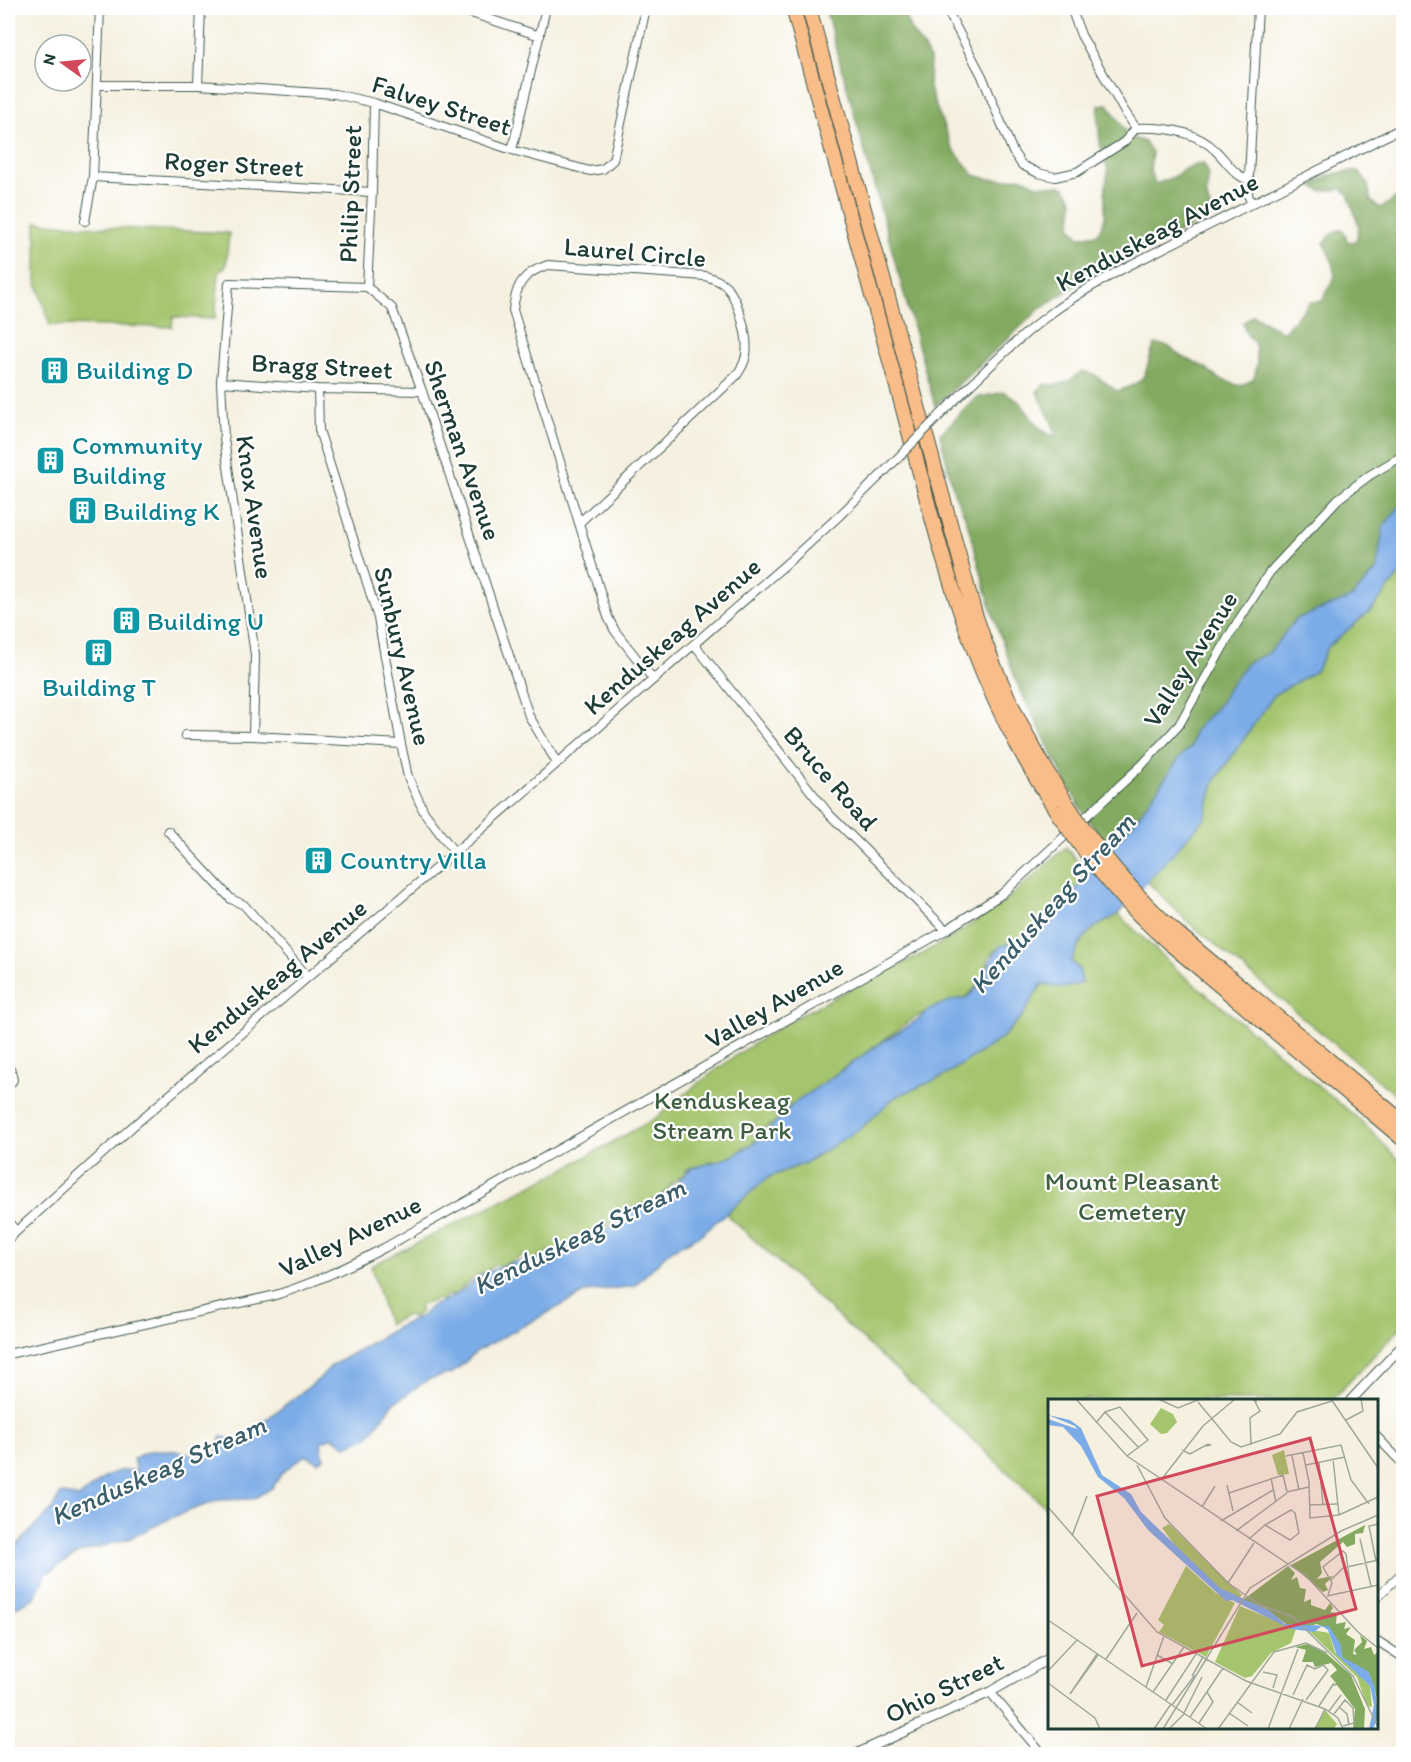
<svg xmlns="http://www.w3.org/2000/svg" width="1411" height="1762" viewBox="0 0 1411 1762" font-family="Itim,sans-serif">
  <rect width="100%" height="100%" fill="#fff"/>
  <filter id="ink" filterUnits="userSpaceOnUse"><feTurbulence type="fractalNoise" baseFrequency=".0167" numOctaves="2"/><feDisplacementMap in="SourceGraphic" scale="12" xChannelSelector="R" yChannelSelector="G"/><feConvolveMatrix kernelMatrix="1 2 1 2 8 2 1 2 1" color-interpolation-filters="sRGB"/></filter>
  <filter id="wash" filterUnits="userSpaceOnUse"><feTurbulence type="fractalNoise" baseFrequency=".008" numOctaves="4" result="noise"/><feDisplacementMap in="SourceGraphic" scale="24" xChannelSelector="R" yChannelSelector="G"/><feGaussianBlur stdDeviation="1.35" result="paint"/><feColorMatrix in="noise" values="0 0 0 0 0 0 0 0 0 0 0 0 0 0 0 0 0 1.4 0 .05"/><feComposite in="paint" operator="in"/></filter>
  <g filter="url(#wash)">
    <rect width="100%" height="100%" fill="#f5f0df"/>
    <path fill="#a4c56d" stroke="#628150" stroke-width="1.5" d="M36,222l60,5 133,6 -3,33 -7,6 -4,47 -42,-2 -1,10 -122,-2 -14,-44z
      M1403,570v531l-215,-179 -41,-41 58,-63 9,-36 61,-88 41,-23 12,-24 44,-38z
      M1066,847l22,29 -33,33 -13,8 2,8 -1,2 -1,-2c-13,7 -13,12 -22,19l-8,-3 -14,10 -2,-2c-12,10 -7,18 -12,29 -3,5 -15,16 -19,19l2,4 -34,11c-17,-2 -46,29 -62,36l-2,4 -25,15 -28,23 -25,15 -14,17 -21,11 -1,2 2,2 5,-1 -3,5h-5l-3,4 -8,2 -2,6 -3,-1c-7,6 -13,7 -21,10l-7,-1v3l-21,4 -5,4v3l-11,7 -4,6 -11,10 -34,15 -10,11c-14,0 -30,17 -42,23 -9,5 -10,2 -18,3 -7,1 -16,8 -21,12l-8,-1 1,-5 -2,-1 -20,10h-9l-5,3 -4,4 -10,4 -23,19h-6l-5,6 -3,-2 -21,7 3,5 -3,4h-3l-1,3 -8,-3 -18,10 -17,-59 193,-97 92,-51 44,-36 39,-29 52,-33 84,-44 38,-17 39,-22 50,-33z
      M1118,914l58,55 185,152 42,43v161l-71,75h-282l-1,110 -323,-296 43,-37 36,-14 55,-34 35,-32 47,-20 59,-38 21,-23 20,-32 23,4 14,-19 -8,-8c6,-11 11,-24 22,-32 7,-6 16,-8 25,-15z"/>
    <path fill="#83aa60" stroke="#51744a" stroke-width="1.5" d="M825,8h78v4l8,19 12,16 7,12 -1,29 23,60 22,27 14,4h20l13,-2 16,8 27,1 9,14 -2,26 8,11 19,-3 7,-16v-25l3,-22 -8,-27 -2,-24 1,-15 9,-1 21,33 16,5 7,10 -2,19 5,13 19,-7 12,-9 17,-5c11,16 2,18 4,34 1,7 5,11 4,19l-132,67 -37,24 -107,99z
      M1402,152l1,350 -20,25 -6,42 -26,29 -55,21 -27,34 -22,10 -20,27 -5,11 -27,29 -4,17 -10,9 -49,69 -24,22 -26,-36 -18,-33 -46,-92 -25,-71 -27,-97 -12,-25 -14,-59 36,-36 28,-6c5,3 12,6 16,11 11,12 18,30 36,33 -3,-16 -13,-30 -19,-44l7,-8c18,3 25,-2 38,-13l13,4 22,16c36,-10 25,-19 38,-47l13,2 13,10 25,12 11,10 23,8 14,-7 3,-15 -2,-20 -9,-11 -3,-10 10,-8 30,17 27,-30h11l14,-26 -4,-18 -7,-15 10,-11 8,-3 6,13 8,-1 3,-15 -11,-32 -6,-5 -21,2 -9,-5c14,-11 30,-16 47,-14l9,12 3,17 9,7c26,-13 27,-23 18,-50z"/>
    <path fill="#7cace7" stroke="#4e748e" stroke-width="1.5" d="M1403,502v68l-31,39 -44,38 -12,24 -41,23 -61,88 -9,36 -87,96c-9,7 -18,9 -25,15 -11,8 -16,21 -22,32l8,8 3,14 -17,5 -24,-4 -19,32 -21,23 -59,38 -47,20 -35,32 -55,34 -36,14 -69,58 -29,15 -37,36 -48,6 -109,59 -24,22 -24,6 -35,24 -26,34 -22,9 -14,-9 -11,5 3,16 -6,4 -13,-7 -23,18 -10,15 -19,11 -34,1 -44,16 -47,23 -50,14 -32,21 -12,24 -26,13v-57l44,-45 9,-16 17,5c21,-14 31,-32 59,-27l-4,-12c30,-19 52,-2 82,-3l6,-19 18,3 80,-61 12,-13 67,-39 24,-11 8,-9 26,-12 27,-21 28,-11 27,-3 34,-9 40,-25 14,-16 20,-5 22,-13 22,-23 41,-12 26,-16 36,-37 88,-61 38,-24 11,-10 22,-9 14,-2 16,-15 9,-24 9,-13 25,-6 21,-17 40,-46 3,-8 27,-31 16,-13 49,-69 10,-9 4,-17 27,-29 5,-11 20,-27 22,-10 27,-34 55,-21 26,-28 6,-43z"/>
  </g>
  <g filter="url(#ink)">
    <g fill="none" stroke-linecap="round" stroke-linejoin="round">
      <defs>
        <path id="minor" d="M456,8l84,28
          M946,8l36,68 31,76 9,13 16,8 17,4 22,-5 47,-30 12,-14
          M1071,8l10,27 42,74 13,19
          M97,85h101l137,9 39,9 138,47 78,21 13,-2 10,-9 33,-152
          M198,85l3,-77
          M1136,128c27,-1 58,2 79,22 11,10 19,26 34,30
          M512,150l34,-142
          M93,177l279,15
          M1252,204l-4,-9 10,-187
          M85,221l8,-44 7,-169
          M548,265l157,11c7,2 15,4 21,10 13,15 26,58 18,76 -1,4 -5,9 -7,13l-158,148 -66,-213c3,-26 10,-37 35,-45z
          M367,287l5,-95 2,-89
          M221,382l97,7 104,2
          M318,389l1,41 59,188 23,126 7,33 16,35 30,40
          M950,405c32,-31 64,-64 100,-91 24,-18 50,-33 76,-47l278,-140
          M579,523l29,94 7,14 38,48
          M694,644l135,170 117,116
          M185,735l68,1 148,8
          M253,736l2,-81 -31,-216 -3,-57 8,-99 138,4 25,21 30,83 107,325 28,47
          M168,831l63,68 13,6 64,72
          M8,1068l3,3 2,9 -5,7
          M8,1221l8,10
          M8,1239l124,-112 344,-293 318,-277 45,-41 46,-45
          M8,1354l264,-58c39,-11 76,-29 112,-48l562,-318 56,-36 140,-129 37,-40 53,-94 37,-58 69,-74 32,-24 34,-20
          M1376,1436l28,29
          M1376,1598l28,-27
          M1376,1640l28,18
          M990,1692l52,62"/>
        <path id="tertiary" d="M1351,1400l53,-56
          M856,1754l134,-62 60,-34"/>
        <path id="motorway" d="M793,8c36,130 71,260 107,390 25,93 48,192 86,282 19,46 44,90 71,132
          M809,8l165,603c22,68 53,130 91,190
          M1177,933l227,190
          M1169,943l235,197"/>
      </defs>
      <use href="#minor" stroke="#3f584e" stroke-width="10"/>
      <use href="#tertiary" stroke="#3f584e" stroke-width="11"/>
      <use href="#motorway" stroke="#3f584e" stroke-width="16"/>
      <use href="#minor" stroke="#fff" stroke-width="8"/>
      <use href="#tertiary" stroke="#fff" stroke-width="9"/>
      <use href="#motorway" stroke="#f8bd89" stroke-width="14"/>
      <defs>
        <path id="minor-bridge" d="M885,471l65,-66"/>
        <path id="motorway-bridge" d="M1065,801c32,49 68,93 112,132
          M1057,812c32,48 68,93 112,131"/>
      </defs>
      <use href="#minor-bridge" stroke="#3f584e" stroke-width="10" stroke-linecap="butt"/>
      <use href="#motorway-bridge" stroke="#3f584e" stroke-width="16" stroke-linecap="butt"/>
      <use href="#minor-bridge" stroke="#fff" stroke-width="8"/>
      <use href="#motorway-bridge" stroke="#f8bd89" stroke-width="14"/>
    </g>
  </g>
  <defs>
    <symbol id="building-square" viewBox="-11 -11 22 22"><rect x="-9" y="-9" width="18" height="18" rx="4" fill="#0f9aa8" stroke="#fff"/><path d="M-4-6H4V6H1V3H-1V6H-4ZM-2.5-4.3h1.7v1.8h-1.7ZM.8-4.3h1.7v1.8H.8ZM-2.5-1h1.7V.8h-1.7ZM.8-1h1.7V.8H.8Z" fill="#fff"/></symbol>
  </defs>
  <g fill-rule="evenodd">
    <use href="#building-square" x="38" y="354" width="33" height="33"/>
    <use href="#building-square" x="34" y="444" width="33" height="33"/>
    <use href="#building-square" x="66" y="494" width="33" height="33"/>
    <use href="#building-square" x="110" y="604" width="33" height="33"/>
    <use href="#building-square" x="82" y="636" width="33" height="33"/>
    <use href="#building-square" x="302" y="844" width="33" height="33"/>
  </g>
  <g text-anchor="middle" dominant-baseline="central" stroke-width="4.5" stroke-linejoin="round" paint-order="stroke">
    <g font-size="26" fill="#1f3d34" stroke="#fff">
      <text transform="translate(442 105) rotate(18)">Falvey Street</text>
      <text transform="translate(234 164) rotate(3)">Roger Street</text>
      <text transform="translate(350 194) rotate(-88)">Philip Street</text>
      <text transform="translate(1157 232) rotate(-28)">Kenduskeag Avenue</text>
      <text transform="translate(635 252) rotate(5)">Laurel Circle</text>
      <text transform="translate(322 366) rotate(3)">Bragg Street</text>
      <text transform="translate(463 450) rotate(71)">Sherman Avenue</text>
      <text transform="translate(255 507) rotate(82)">Knox Avenue</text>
      <text transform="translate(672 636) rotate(-41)">Kenduskeag Avenue</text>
      <text transform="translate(403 656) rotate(77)">Sunbury Avenue</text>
      <text transform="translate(1190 659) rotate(-58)">Valley Avenue</text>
      <text transform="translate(831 778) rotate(49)">Bruce Road</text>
      <text transform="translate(277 976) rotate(-40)">Kenduskeag Avenue</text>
      <text transform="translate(774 1003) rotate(-30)">Valley Avenue</text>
      <text transform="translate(350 1236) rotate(-26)">Valley Avenue</text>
      <text transform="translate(944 1688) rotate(-26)">Ohio Street</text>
    </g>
    <g font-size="26" fill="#0d838f" stroke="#fff" text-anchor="start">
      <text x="76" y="370">Building D</text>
      <text x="72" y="445">Community<tspan x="72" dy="30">Building</tspan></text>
      <text x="103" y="511">Building K</text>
      <text x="147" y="621">Building U</text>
      <text x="99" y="687" text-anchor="middle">Building T</text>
      <text x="340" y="860">Country Villa</text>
    </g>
    <g font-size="26" fill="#405f42" stroke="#fff">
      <text x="722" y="1100">Kenduskeag<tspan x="722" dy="30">Stream Park</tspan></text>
      <text x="1132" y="1181">Mount Pleasant<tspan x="1132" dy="30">Cemetery</tspan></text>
    </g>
    <g font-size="27" font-style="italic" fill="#3b5e6a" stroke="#fff">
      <text transform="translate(1052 903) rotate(-48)">Kenduskeag Stream</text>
      <text transform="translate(579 1236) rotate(-26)">Kenduskeag Stream</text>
      <text transform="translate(158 1470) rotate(-24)">Kenduskeag Stream</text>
    </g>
  </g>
  <g transform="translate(1048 1399)">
    <rect width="330" height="330" fill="#f5f0df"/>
    <path d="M113,9l12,6 4,8 -10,11 -6,1 -11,-10zM236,51l5,24 -11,1 -6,-20zM121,125l73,71 -3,3 -20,-10 -42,-40 -15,-20zM138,167l30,27 19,10 -29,54 -47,-25 5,-7 -6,-5zM192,207l56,23 -5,14 -20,10 -19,23 -7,2 -30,-16zM259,230l22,4 6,19 35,34 2,21 -5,-1 -10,-29zM277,311l12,14 -3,5h-20z" fill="#a4c56d"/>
    <path d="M317,126l-2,8 -8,1v10l-8,3 -4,-5 -23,20 2,11 -5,6 16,-3 -8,8 3,6 -5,2 -32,-27zM240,167l7,7 -4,7 6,-3 3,11 6,1 -2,13 7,-3v6l14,5 5,-7 3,5 -3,4 7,1 -1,11 10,-2 -2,7 7,-2 -5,7 9,6 -2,14 4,1 -3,-5 8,-8 -2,-7 7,6 -3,8 7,-2 3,8 4,-3v49l-9,-28 -26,-15 -12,-28 -14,-6 -11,3 -20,-3 -20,-15 -23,-9zM260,245l19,10 24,21 14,34 -1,20h-11l2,-20 -18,-24 -4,1 3,-3 -6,-7 7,-6 -6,-7 -16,4 -2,-5h-11l4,-12 -11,-3z" fill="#83aa60"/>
    <path d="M0,16l22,5 11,8 21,47 29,19 10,18 79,76 50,23 15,13 44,2 12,19 1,12 26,14 7,16 3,30 -5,12h-4l5,-24 -4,-19 -33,-31 -9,-25 -6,-4 -8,6 -23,-3 -59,-29 -6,1 -78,-71 -24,-32 -26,-21 -17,-31 -18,-19 -15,-2v-6l29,10 -2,-3z" fill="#7cace7"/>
    <path fill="none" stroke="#9fa89b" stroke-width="1.5" d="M28,0l51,57 179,120 52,56 20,16M110,0l20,9 22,-9M283,0l47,69M150,3l33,40 10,5 39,-13 17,-22 35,-11M57,13l34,36M298,21l17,-9 -2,-12M48,24l9,-11 15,-5 28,33 -21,16M203,46l-1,-27 10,-7 -6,-11 3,2M134,51l8,4 18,-10 3,1 -6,1M255,54l6,29 1,36 29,-3 39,-18M238,57l55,-11 10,35 18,24M244,57l7,34M285,60l6,56M271,63l4,43M89,66l28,53 63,65 32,22 33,12 60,59 25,51M258,66l39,-8M223,79l5,24M113,81l42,-54 32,-27M179,86l6,26M239,93l22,-5M181,94l54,-18 4,17M261,106l28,-1M0,108l109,125 89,49 79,28 13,9 5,11M154,108l13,-21M243,111l4,3 4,20 -9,7 -25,-15zM173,122l52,-31M188,132l51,-38M24,137l15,-40M201,140l16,-14M312,140l11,47M328,162l-7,-35 9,-2M283,181l12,-12 35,-8M180,184l26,-40M280,196l4,-12 -9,-16 20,-16 3,3 5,37M279,197l51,-11M0,221l159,109M49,255l-27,40 28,-39M109,256l16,9M58,260l31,-46M0,272l29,-31M215,273l14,3 -4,13M144,277l11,-19M0,284l47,35 5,11M98,288l18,-51M105,293l31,-45M245,296l14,-30 8,4 8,-4 5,5 -22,30M118,301l30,-46M189,303l15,11M124,306l23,-30M271,307l15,-23M291,308l8,7 2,11M281,312l12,-16M136,314l18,-36M181,314l19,13M286,315l11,-14 8,8 1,15 -11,3M142,318l33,-49M151,324l14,-21 -6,-10M106,330l17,-25M115,330l87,-141 91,-57 37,-16M121,330l16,-16M170,330l56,-77 32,-9 21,10M220,330l30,-80M241,330l14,-30M267,330l10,-20"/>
    <path fill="#d1495b" fill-opacity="0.15" stroke="#d1495b" stroke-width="3" d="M262,39l46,171 -214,57 -45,-170z"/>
    <rect width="330" height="330" fill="none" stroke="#1f3d34" stroke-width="3"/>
  </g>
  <rect width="1411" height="1762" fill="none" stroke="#fff" stroke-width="30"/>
  <g transform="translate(63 63) rotate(285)"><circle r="28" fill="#ffffff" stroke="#a5b1ae" stroke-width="1.5"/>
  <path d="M0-4.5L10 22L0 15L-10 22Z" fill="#d1495b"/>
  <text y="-9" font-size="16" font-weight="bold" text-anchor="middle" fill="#1f3d34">N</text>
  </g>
</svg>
